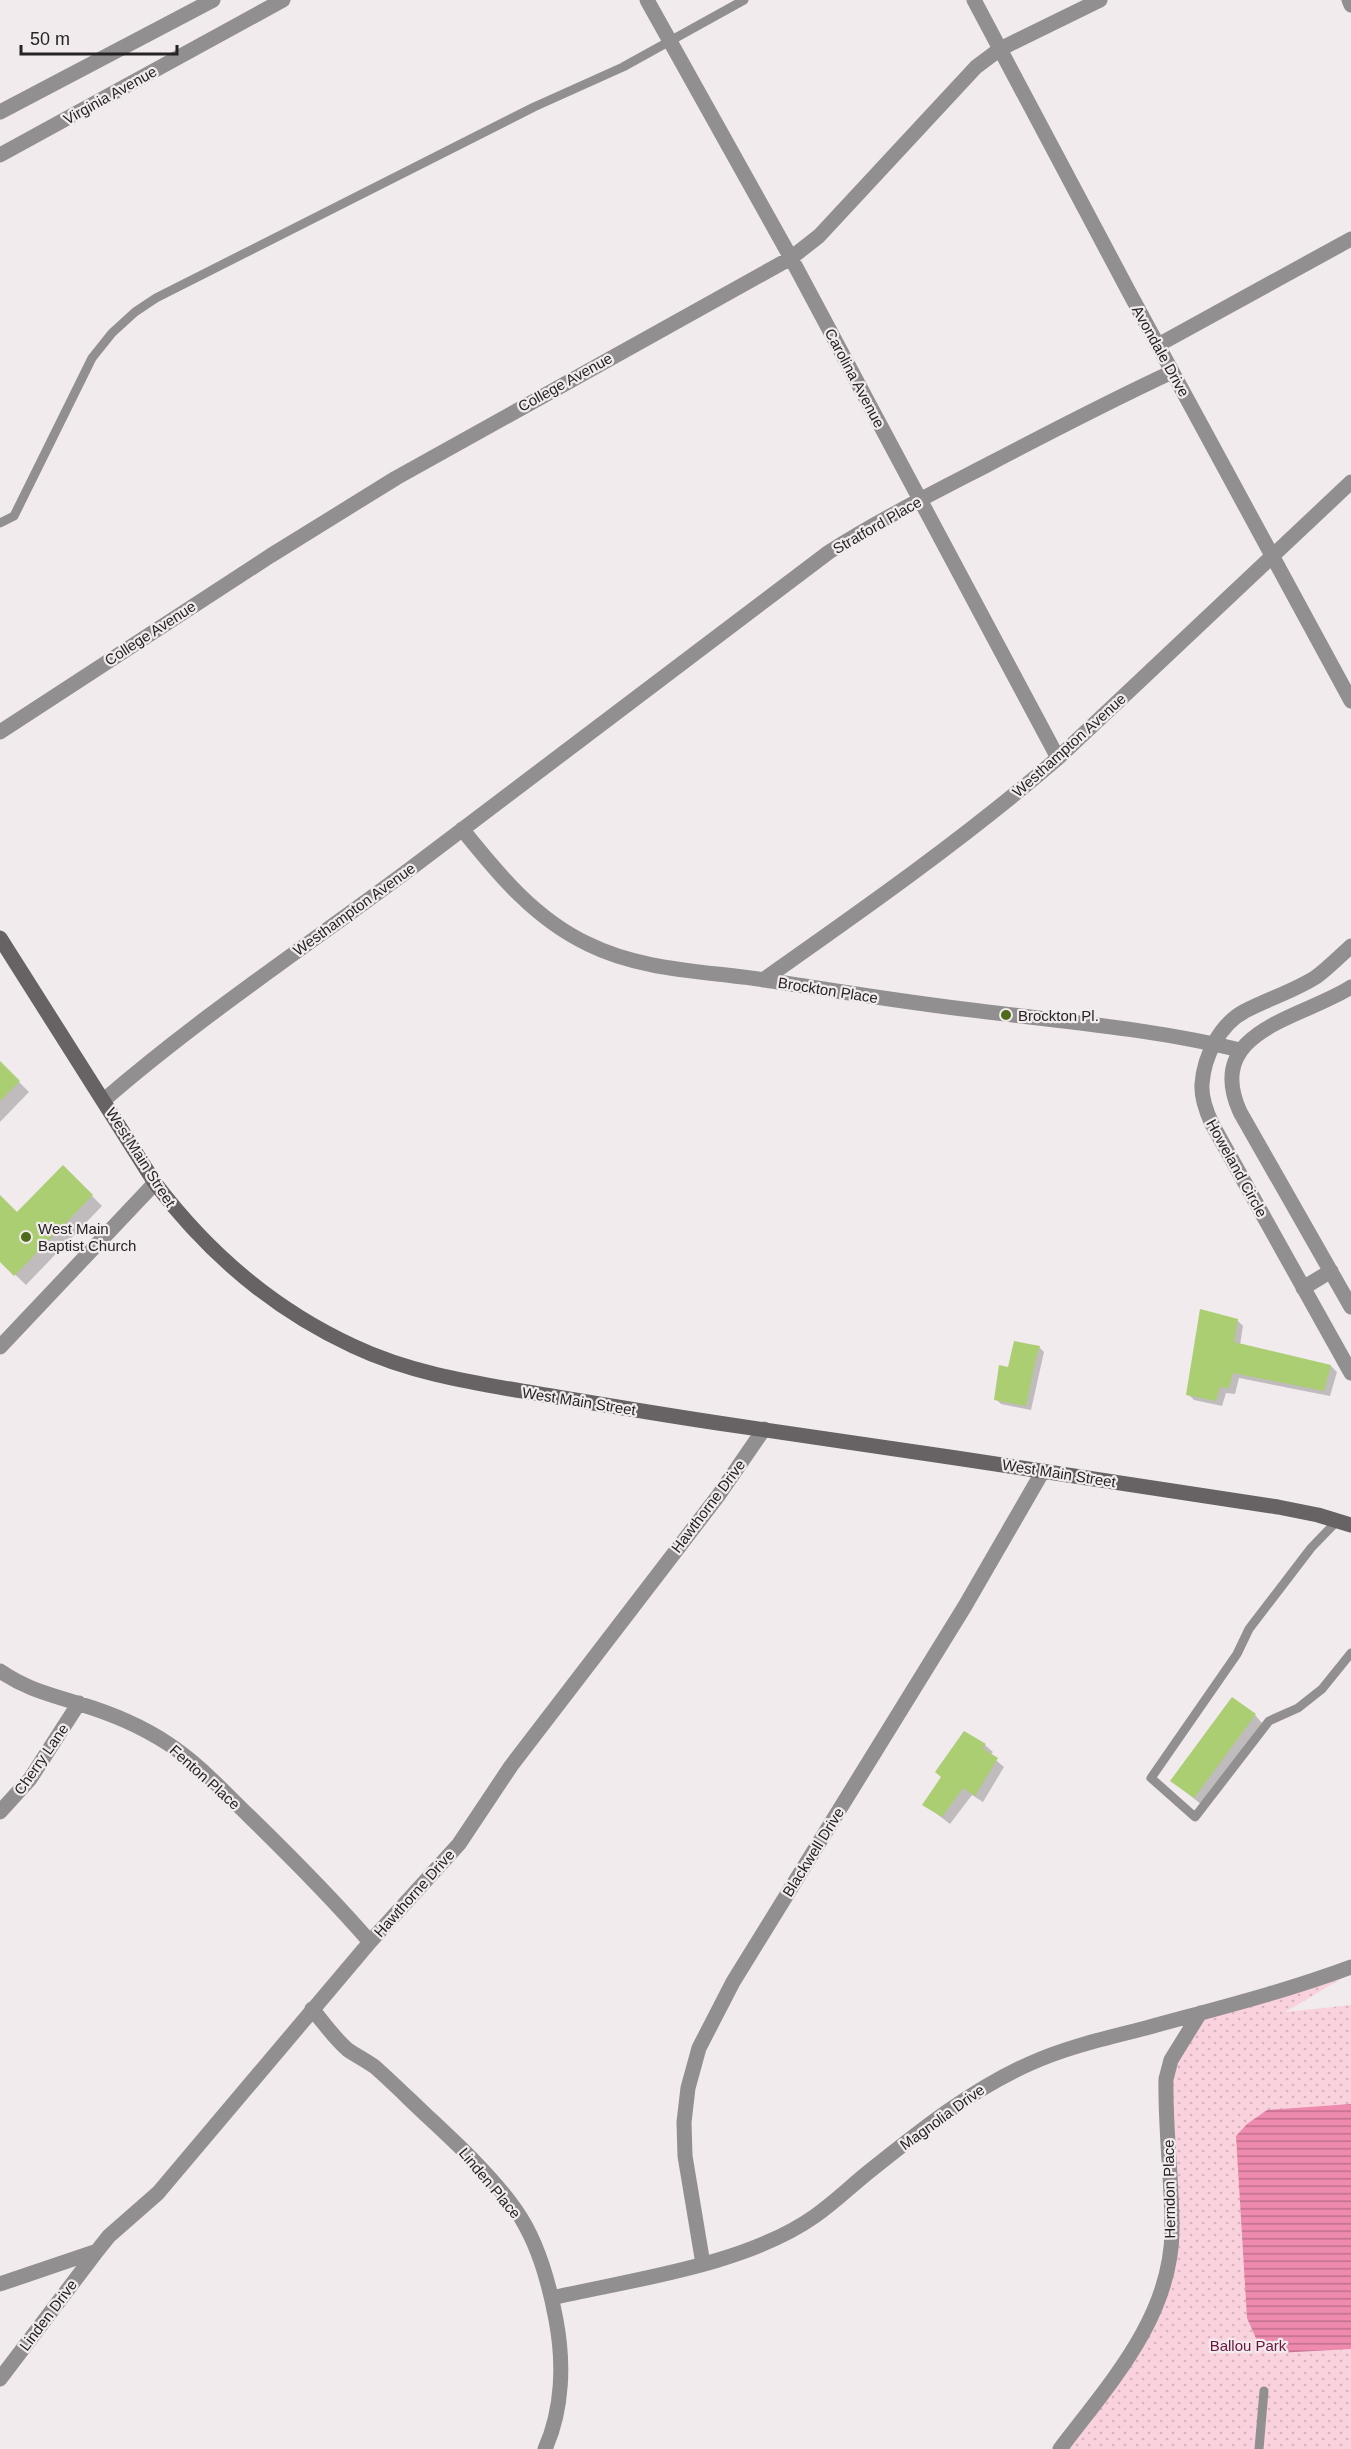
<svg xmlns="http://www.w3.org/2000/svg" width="1351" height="2449" viewBox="0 0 1351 2449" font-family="Arial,sans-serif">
  <defs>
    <pattern id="park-dots" width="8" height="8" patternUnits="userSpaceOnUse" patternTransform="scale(1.5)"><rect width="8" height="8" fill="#fad2de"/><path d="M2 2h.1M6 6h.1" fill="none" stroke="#d6b4be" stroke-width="1.8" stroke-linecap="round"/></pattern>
    <pattern id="water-rules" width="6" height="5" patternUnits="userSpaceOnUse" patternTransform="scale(1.5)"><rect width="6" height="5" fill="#ed8aad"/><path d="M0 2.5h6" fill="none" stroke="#c0708d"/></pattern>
  </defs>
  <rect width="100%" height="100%" fill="#f1ebed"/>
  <path fill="url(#park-dots)" d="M1351,1973l-66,39 66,-7v444h-291l75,-101 33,-82 3,-206 29,-47z"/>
  <path fill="url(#water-rules)" d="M1351,2104v245l-74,4 -19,-10 -11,-25 -11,-182 11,-12 20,-14z"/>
  <path fill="#0003" d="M0,1063l29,29 -29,30z
    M63,1167l39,39 -76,79 -26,-25v-63l17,17z
    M1237,1320l6,6 -3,19 91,21 6,6 -7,24 -91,-18 -4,16 -9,-1 -4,13 -28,-6 -6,-6z
    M1039,1347l5,5 -13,58 -30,-6 -5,-5 13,-30z
    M1255,1715l7,8 -60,82 -30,-24z
    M964,1733l21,12 8,7 -3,3 14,12 -21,35 -11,-7 -22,29 -26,-20 18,-27z"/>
  <path fill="#aace71" d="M0,1061l20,20 -20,20z
    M63,1165l30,30 -79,81 -14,-14v-67l17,17z
    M1200,1309l38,10 -4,23 97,23 -7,26 -91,-18 -4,15 -9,-1 -4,14 -30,-6z
    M1014,1341l26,5 -4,12 -10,48 -32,-6 5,-35 9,2z
    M1232,1697l24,17 -62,84 -24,-17z
    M964,1731l22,13 -4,4 16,10 -23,38 -12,-8 -21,29 -20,-12 19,-28 -6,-5z"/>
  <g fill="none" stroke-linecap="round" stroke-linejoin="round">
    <path stroke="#928f90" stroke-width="9" d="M0,523l14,-7 78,-158 20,-25 23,-21 21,-14 378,-191 89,-40 121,-67
      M1338,1520l-27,28 -62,81 -12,25 -86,124 44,39 74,-96 29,-13 24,-19 29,-36
      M1259,2449l5,-58"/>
    <path stroke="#928f90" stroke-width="15" d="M647,0l144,258 267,500
      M1349,0l2,5
      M1158,345l193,-106
      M0,732l270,-176 126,-78 395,-220 28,-22 157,-169 24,-18 100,-49
      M462,829c36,45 73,90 126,115 54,27 118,27 177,36 72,11 143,23 215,31 87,11 175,18 260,39
      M763,980c101,-71 202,-142 295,-222l293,-276
      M104,1100c97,-84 203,-154 306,-231 140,-105 279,-212 419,-317 52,-33 106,-60 160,-88 61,-32 121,-63 183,-92
      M0,1347l155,-164
      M0,1671c28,19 49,23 80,33 30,9 61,22 87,39 31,20 56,48 82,73 42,41 83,82 121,126
      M0,1812l30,-33 49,-76
      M312,2009c12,14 22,29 36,41 9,6 19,11 27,17 17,15 33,31 50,47 31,29 65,60 90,95 23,32 34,73 41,111 8,42 7,89 -11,129
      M703,2264l-18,-108 -1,-34 4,-34 11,-40 34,-66 232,-376 78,-135
      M0,2284l97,-33 12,-15 49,-43 212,-251 89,-98 52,-78 207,-270 46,-67
      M552,2298c82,-19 194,-33 263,-82 20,-14 37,-31 56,-46 50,-40 100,-80 158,-106 37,-17 78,-26 117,-36 69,-19 138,-36 205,-61
      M0,2379l97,-128
      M1060,2449c49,-65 112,-132 112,-220 0,-50 -7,-100 -6,-150l5,-19 29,-47"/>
    <path stroke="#928f90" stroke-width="15" d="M974,0l155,292 222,409
      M0,112l213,-112
      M0,155l283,-155
      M1351,946c-11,10 -23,22 -35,31 -22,14 -48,22 -71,34 -25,13 -41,45 -43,73 -1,14 4,27 10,40l139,249
      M1351,987c-50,32 -148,43 -111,125l111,195
      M1303,1288l28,-17"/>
    <path stroke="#676364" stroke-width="15" d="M0,938l155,245c53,70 118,126 198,163 59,28 122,37 186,48 60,10 119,20 179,29 187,27 373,55 560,84l40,8 33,10"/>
  </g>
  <g fill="#506a1c" stroke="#f1ebed" stroke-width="2">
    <circle cx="1006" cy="1015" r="6"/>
    <circle cx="26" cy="1237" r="6"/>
  </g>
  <g text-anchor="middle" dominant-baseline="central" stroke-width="4.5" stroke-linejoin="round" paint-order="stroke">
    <g font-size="15" fill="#262324" stroke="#f1ebed">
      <text transform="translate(110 95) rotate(-29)">Virginia Avenue</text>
      <text transform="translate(1161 351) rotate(61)">Avondale Drive</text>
      <text transform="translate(855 378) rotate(62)">Carolina Avenue</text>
      <text transform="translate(565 382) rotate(-29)">College Avenue</text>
      <text transform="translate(877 525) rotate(-30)">Stratford Place</text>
      <text transform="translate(150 633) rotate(-33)">College Avenue</text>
      <text transform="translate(1069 745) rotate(-42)">Westhampton Avenue</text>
      <text transform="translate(354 909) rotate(-36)">Westhampton Avenue</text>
      <text transform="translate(828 990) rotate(9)">Brockton Place</text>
      <text transform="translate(141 1157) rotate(57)">West Main Street</text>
      <text transform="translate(1237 1168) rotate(61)">Howeland Circle</text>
      <text transform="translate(579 1401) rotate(9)">West Main Street</text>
      <text transform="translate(1059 1473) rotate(9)">West Main Street</text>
      <text transform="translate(708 1506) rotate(-53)">Hawthorne Drive</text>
      <text transform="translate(41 1759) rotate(-55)">Cherry Lane</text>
      <text transform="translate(205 1777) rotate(42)">Fenton Place</text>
      <text transform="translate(813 1852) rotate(-58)">Blackwell Drive</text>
      <text transform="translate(414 1893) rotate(-48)">Hawthorne Drive</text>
      <text transform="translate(942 2117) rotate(-36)">Magnolia Drive</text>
      <text transform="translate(490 2183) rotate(50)">Linden Place</text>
      <text transform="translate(1169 2189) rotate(-91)">Herndon Place</text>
      <text transform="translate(48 2315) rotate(-53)">Linden Drive</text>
    </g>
    <g font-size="15" fill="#262324" stroke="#f1ebed" text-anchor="start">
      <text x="1018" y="1015">Brockton Pl.</text>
      <text x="38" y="1228">West Main<tspan x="38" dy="17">Baptist Church</tspan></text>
    </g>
    <g font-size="15" fill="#6c153d" stroke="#f1ebed">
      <text x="1248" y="2345">Ballou Park</text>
    </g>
  </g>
  <path d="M21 45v9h156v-9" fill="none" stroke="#262324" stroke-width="3"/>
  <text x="30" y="45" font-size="18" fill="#262324" stroke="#f1ebed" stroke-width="4.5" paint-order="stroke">50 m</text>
</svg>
